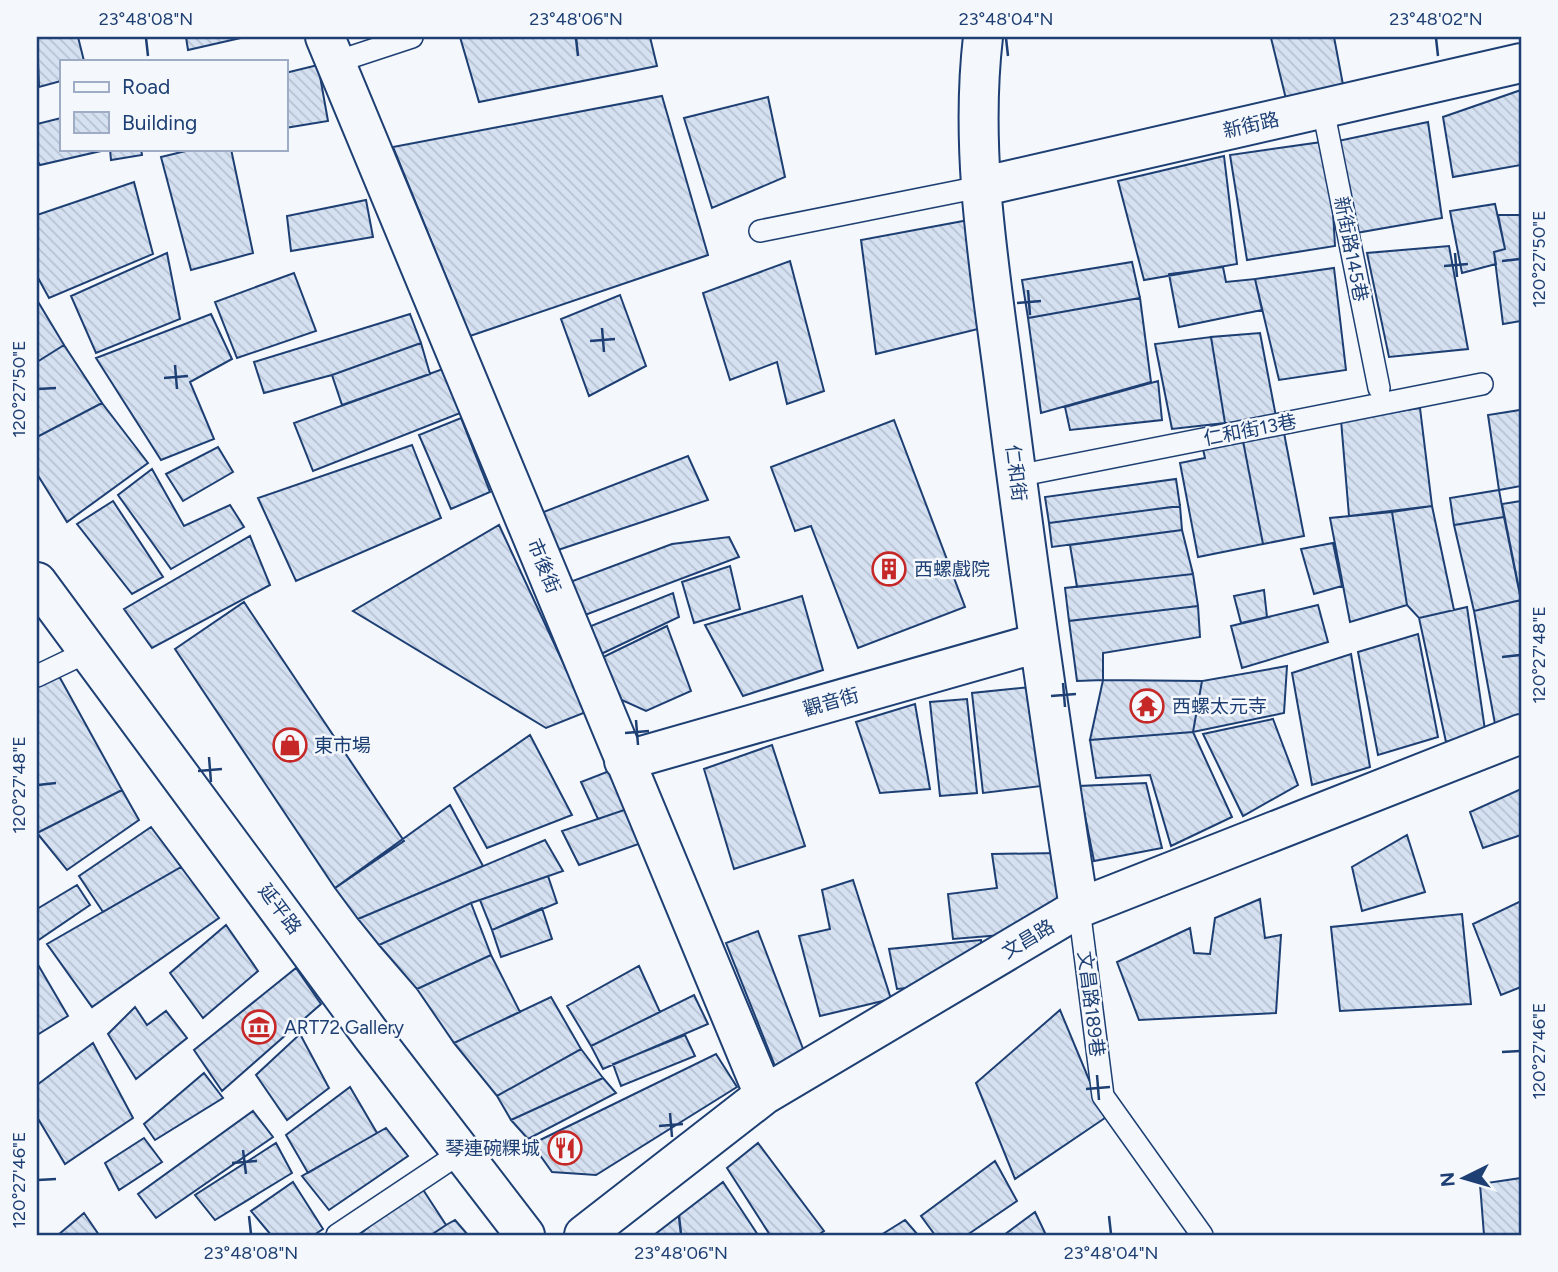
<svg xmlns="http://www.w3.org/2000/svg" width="1558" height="1272" viewBox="0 0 1558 1272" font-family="Figtree,'Noto Sans TC',sans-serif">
  <defs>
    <pattern id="building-back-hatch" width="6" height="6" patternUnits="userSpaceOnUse" patternTransform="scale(1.75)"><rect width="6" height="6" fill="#d5e0f0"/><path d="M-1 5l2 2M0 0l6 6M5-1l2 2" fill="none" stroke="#b6c1d1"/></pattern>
  </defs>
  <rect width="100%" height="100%" fill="#f4f7fb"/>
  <path fill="url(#building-back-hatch)" stroke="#1d3f73" stroke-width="2" d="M37,37h41l6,24h-23v20l-22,6z
    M186,37h59l-57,13z
    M460,37h190l7,29 -178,36z
    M1334,37l10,53 -57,13 -16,-65z
    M318,65l10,56 -43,7v-55z
    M1521,90v75l-68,12 -10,-60z
    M662,96l46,159 -238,81 -77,-189z
    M768,97l17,80 -73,31 -28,-90z
    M61,118v31h39l1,2 -61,14 -3,-5v-36z
    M1428,122l14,96 -86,15 -18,-92z
    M1329,141l6,105 -88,14 -17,-105z
    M110,149h31l1,6 -31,5z
    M194,149h37l22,104 -62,17 -30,-113z
    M1224,156l13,108 -93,16 -26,-99z
    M134,182l19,72 -104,44 -12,-22v-61z
    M366,200l7,37 -82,14 -4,-35z
    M1495,204l10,45 -11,3 2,12 -34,9 -12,-62z
    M1498,215h23v106l-18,3 -9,-72 11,-3z
    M974,219l8,109 -106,26 -15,-114z
    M1449,246l19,103 -79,8 -22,-104z
    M167,253l13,66 -84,34 -25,-57z
    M790,261l34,130 -37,13 -10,-42 -47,18 -27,-87z
    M1132,262l8,36 -112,20 -6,-38z
    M1223,267l3,15 29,-3 7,31 -83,17 -10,-53z
    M1334,268l12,102 -67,10 -24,-101z
    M294,273l22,58 -79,27 -22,-56z
    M620,295l26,71 -57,30 -28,-77z
    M1140,298l11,84 -110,31 -13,-95z
    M37,300l27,45 -27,17z
    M211,314l21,45 -42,23 24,57 -53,21 -65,-102z
    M410,314l11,29 -89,32 -68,18 -10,-31z
    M1260,333l17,89 -52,1 -14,-86z
    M1211,337l14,86 -53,6 -17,-85z
    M421,343l9,31 -88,31 -10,-30z
    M64,345l38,58 -65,34v-75z
    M451,366l17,44 -155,61 -19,-48z
    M1158,381l4,39 -92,10 -5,-23z
    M102,403l46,60 -81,59 -30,-48v-37z
    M1420,408l12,98 -83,10 -8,-96z
    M1520,410l1,76 -22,4 -11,-75z
    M461,418l29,74 -39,17 -32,-74z
    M894,420l71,187 -107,41 -47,-122 -16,5 -24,-64z
    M1284,433l20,103 -41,8 -20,-103z
    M1243,441l20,103 -65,13 -18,-94 25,-5 -2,-9z
    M412,445l29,73 -145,63 -38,-83z
    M218,447l15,25 -50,29 -17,-27z
    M688,456l20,44 -150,50 -17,-37z
    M152,469l32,57 46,-21 14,22 -73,42 -53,-74z
    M1176,479l4,27 -131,17 -4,-26z
    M1499,490l5,27 -50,8 -4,-27z
    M113,501l50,76 -31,17 -55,-70z
    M1521,501v88h-2l-17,-85z
    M1180,506l2,24 -130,17 -3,-24z
    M1432,506l22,104 -35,8 -12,-13 -15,-93z
    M1392,512l15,93 -57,17 -20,-104z
    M1504,517l17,83 -47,11 -20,-86z
    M499,525l87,187 -40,16 -193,-117z
    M1182,530l11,44 -116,13 -7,-42z
    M250,536l20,49 -118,63 -28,-39z
    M729,537l10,20 -154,58 -15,-33 102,-38z
    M1333,543l9,43 -28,8 -13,-45z
    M730,566l10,43 -46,14 -12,-41z
    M1193,574l5,32 -129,15 -4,-33z
    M1264,590l3,27 -26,6 -7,-27z
    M673,593l6,24 -78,37 -10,-28z
    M802,596l21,74 -80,26 -38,-71z
    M1521,600v115l-26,9 -21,-113z
    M244,602l160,239 -69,47 -160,-239z
    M1318,605l10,37 -86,26 -11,-42z
    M1198,606l2,31 -97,16v27l-26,1 -8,-60z
    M1467,607l18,123 -39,12 -27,-124z
    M667,626l24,65 -45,20 -42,-19 -11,-30z
    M1418,634l20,103 -60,18 -20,-103z
    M1351,654l19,113 -58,18 -20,-112z
    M1287,666l-3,47 -91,19 9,-51z
    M54,667l68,123 -85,43v-152z
    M1103,680l99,1 -9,51 -103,8z
    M1030,687l12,99 -59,7 -11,-100z
    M967,699l10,94 -37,3 -10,-94z
    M915,704l15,85 -50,4 -24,-71z
    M1273,719l25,66 -55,31 -40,-82z
    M1193,732l39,85 -61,29 -21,-71 -54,3 -6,-38z
    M530,735l42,80 -85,33 -33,-60z
    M772,745l33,101 -71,23 -30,-100z
    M617,768l19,38 -38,13 -17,-37z
    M1146,783l16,65 -68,13 -15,-75z
    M1521,789v46l-38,13 -13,-36z
    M122,790l17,30 -72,50 -30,-37z
    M450,805l33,61 -125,53 -23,-31z
    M636,806l14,34 -71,25 -17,-34z
    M151,827l30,40 -78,45 -24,-36z
    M1407,835l18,57 -63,19 -10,-44z
    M545,840l18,31 -92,32 -92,42 -21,-26z
    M1058,853l5,51 -49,30 -61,5 -5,-45 49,-6 -5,-34z
    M181,867l38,51 -127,89 -45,-63z
    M548,876l9,27 -65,27 -12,-30z
    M853,880l38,119 -71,17 -21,-80 31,-7 -8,-39z
    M77,885l13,20 -53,36v-32z
    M1260,899l5,39 16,-3 -5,78 -137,7 -22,-58 73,-34 4,25 16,1 5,-36z
    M1521,901v86l-20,8 -28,-71z
    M471,903l20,52 -74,34 -38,-44z
    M542,908l10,31 -51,18 -9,-27z
    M1462,914l9,90 -131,7 -9,-84z
    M226,925l32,46 -55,47 -33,-45z
    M758,931l47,123 -28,17 -51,-128z
    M981,940l1,12 -45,33 -40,4 -8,-40z
    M491,955l29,57 -66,31 -37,-54z
    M37,963l31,53 -31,19z
    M639,966l21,46 -69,34 -24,-40z
    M296,968l25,36 -99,87 -28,-41z
    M694,995l14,29 -105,45 -12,-23z
    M551,997l30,52 -84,47 -43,-53z
    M135,1007l12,18 19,-14 21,27 -51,41 -28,-45z
    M1060,1010l45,108 -90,61 -39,-96z
    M300,1034l29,54 -42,32 -31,-45z
    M685,1035l10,21 -74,30 -8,-22z
    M93,1043l40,75 -68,46 -28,-47v-32z
    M581,1049l22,29 -92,42 -14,-24z
    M716,1054l21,33 -141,88 -44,-3 -20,-28z
    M204,1073l19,25 -68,42 -11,-16z
    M603,1078l13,15 -88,46 -17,-19z
    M350,1087l27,46 -69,40 -22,-38z
    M253,1111l20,26 -117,81 -18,-24z
    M386,1128l22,28 -79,54 -27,-34z
    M144,1138l18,24 -43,28 -14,-27z
    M276,1143l16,30 -77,47 -20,-25z
    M758,1143l66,88 -6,4h-48l-43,-67z
    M995,1161l22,40 -50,34h-32l-14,-19z
    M1521,1178v57h-37l-4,-51z
    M293,1182l30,47 -9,6h-43l-20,-24z
    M723,1182l35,53h-104z
    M420,1185l26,40 -15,10h-72z
    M1035,1212l11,23h-42z
    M84,1213l15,22h-41z
    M455,1220l13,15h-37l15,-10z
    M905,1220l13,15h-37z"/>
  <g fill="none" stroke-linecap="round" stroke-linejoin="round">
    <defs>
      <path id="lane" d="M336,62l76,-25
        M1323,109l56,279
        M760,231l220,-44
        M1017,476l465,-92
        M37,676l50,-24
        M1079,908l24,188 99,139
        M337,1235l123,-82"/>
      <path id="street" d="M325,37l439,1058
        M983,37c-14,120 8,239 23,358 22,171 46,342 73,513
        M980,187l541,-124
        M37,582l335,454 153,199
        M624,761l414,-118
        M584,1235l180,-140 315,-187 442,-174"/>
    </defs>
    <use href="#lane" stroke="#1d3f73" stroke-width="24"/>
    <use href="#street" stroke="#1d3f73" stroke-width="42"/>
    <use href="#lane" stroke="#f4f7fb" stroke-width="21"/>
    <use href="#street" stroke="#f4f7fb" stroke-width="38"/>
  </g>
  <path fill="none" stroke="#1d3f73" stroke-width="2.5" d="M146,38l2,18M576,38l2,18M1006,38l2,18M1436,38l2,18M1455,253l2,24M1502,261l18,-2M1444,266l24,-2M1028,290l2,25M1017,303l24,-2M602,328l2,24M590,341l25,-2M175,365l2,24M164,378l24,-2M38,389l18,-1M1502,657l18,-2M1063,683l2,24M1051,696l25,-2M636,720l2,25M625,733l24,-2M209,757l2,25M198,771l24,-2M38,785l18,-2M1502,1052l18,-1M1097,1075l2,25M1086,1089l24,-2M670,1113l2,24M659,1126l24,-2M243,1150l3,24M232,1163l25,-2M38,1180l18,-1M249,1216l2,18M679,1216l2,18M1109,1216l2,18"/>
  <defs>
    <symbol id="building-ring" viewBox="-11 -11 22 22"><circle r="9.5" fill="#f4f7fb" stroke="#c62828" stroke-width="1.5"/><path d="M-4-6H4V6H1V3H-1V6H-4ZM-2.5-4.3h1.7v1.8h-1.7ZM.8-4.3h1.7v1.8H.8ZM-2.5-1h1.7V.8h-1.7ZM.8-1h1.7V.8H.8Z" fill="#c62828"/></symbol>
    <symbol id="temple-ring" viewBox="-11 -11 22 22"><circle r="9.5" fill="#f4f7fb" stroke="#c62828" stroke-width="1.5"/><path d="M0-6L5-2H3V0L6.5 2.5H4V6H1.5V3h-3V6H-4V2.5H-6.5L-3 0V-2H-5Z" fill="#c62828"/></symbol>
    <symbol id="shop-ring" viewBox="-11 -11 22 22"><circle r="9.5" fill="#f4f7fb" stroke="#c62828" stroke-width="1.5"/><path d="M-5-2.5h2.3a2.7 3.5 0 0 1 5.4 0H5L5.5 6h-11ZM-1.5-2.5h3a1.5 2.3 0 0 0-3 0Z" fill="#c62828"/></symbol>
    <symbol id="museum-ring" viewBox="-11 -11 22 22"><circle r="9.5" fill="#f4f7fb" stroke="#c62828" stroke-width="1.5"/><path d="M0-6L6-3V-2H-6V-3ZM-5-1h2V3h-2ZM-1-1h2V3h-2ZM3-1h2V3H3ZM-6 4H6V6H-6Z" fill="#c62828"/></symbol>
    <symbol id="restaurant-ring" viewBox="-11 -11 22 22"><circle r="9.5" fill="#f4f7fb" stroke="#c62828" stroke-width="1.5"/><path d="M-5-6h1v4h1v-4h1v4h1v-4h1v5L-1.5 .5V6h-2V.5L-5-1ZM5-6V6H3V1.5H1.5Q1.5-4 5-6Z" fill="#c62828"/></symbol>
  </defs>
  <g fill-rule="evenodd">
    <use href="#building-ring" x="870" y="550" width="38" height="38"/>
    <use href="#temple-ring" x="1128" y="687" width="38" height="38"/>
    <use href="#shop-ring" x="271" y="726" width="38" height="38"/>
    <use href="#museum-ring" x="240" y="1008" width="38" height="38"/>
    <use href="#restaurant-ring" x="546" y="1129" width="38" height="38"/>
  </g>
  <g text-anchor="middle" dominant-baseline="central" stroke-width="5" stroke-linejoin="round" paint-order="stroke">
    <g font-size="19" fill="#1d3f73" stroke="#f4f7fb">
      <text transform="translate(1251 125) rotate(-13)">新街路</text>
      <text transform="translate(1351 249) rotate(79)">新街路145巷</text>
      <text transform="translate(1250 430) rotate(-11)">仁和街13巷</text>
      <text transform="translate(1016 473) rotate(83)">仁和街</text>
      <text transform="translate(544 566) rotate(68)">市後街</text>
      <text transform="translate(831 702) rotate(-16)">觀音街</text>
      <text transform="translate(280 909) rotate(53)">延平路</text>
      <text transform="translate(1028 939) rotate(-31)">文昌路</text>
      <text transform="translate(1091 1004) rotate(83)">文昌路189巷</text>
    </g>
    <g font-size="19" fill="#1d3f73" stroke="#f4f7fb" text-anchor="start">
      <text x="914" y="569">西螺戲院</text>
      <text x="1172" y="706">西螺太元寺</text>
      <text x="314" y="745">東市場</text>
      <text x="284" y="1027">ART72 Gallery</text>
      <text x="540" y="1148" text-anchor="end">琴連碗粿城</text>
    </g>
  </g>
  <rect width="1558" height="1272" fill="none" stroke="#f4f7fb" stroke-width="77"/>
  <rect x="60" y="60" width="228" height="91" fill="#f4f7fb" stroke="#9eadc5" stroke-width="2"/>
  <rect x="74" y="82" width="35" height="10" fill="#f4f7fb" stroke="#9eadc5" stroke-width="2"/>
  <text x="122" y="94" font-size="21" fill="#1d3f73">Road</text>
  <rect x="74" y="112" width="35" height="21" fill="url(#building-back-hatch)" stroke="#9eadc5" stroke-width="2"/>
  <text x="122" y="130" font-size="21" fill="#1d3f73">Building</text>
  <g transform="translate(1464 1178) rotate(265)" stroke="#f4f7fb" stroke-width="5" paint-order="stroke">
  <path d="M0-5L12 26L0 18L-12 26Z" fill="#1d3f73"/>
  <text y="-10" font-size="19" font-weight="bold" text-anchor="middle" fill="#1d3f73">N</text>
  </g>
  <rect x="38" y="38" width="1482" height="1196" fill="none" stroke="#1d3f73" stroke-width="2.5"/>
  <g font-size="18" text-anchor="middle" fill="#1d3f73">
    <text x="146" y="25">23°48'08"N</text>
    <text x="576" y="25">23°48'06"N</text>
    <text x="1006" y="25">23°48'04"N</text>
    <text x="1436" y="25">23°48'02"N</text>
    <text transform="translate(1539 259) rotate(-90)" y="6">120°27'50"E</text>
    <text transform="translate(19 389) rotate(-90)" y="6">120°27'50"E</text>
    <text transform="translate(1539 655) rotate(-90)" y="6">120°27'48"E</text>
    <text transform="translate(19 785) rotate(-90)" y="6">120°27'48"E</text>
    <text transform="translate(1539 1051) rotate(-90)" y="6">120°27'46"E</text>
    <text transform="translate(19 1180) rotate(-90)" y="6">120°27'46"E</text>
    <text x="251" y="1259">23°48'08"N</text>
    <text x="681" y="1259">23°48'06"N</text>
    <text x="1111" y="1259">23°48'04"N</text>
  </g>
</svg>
